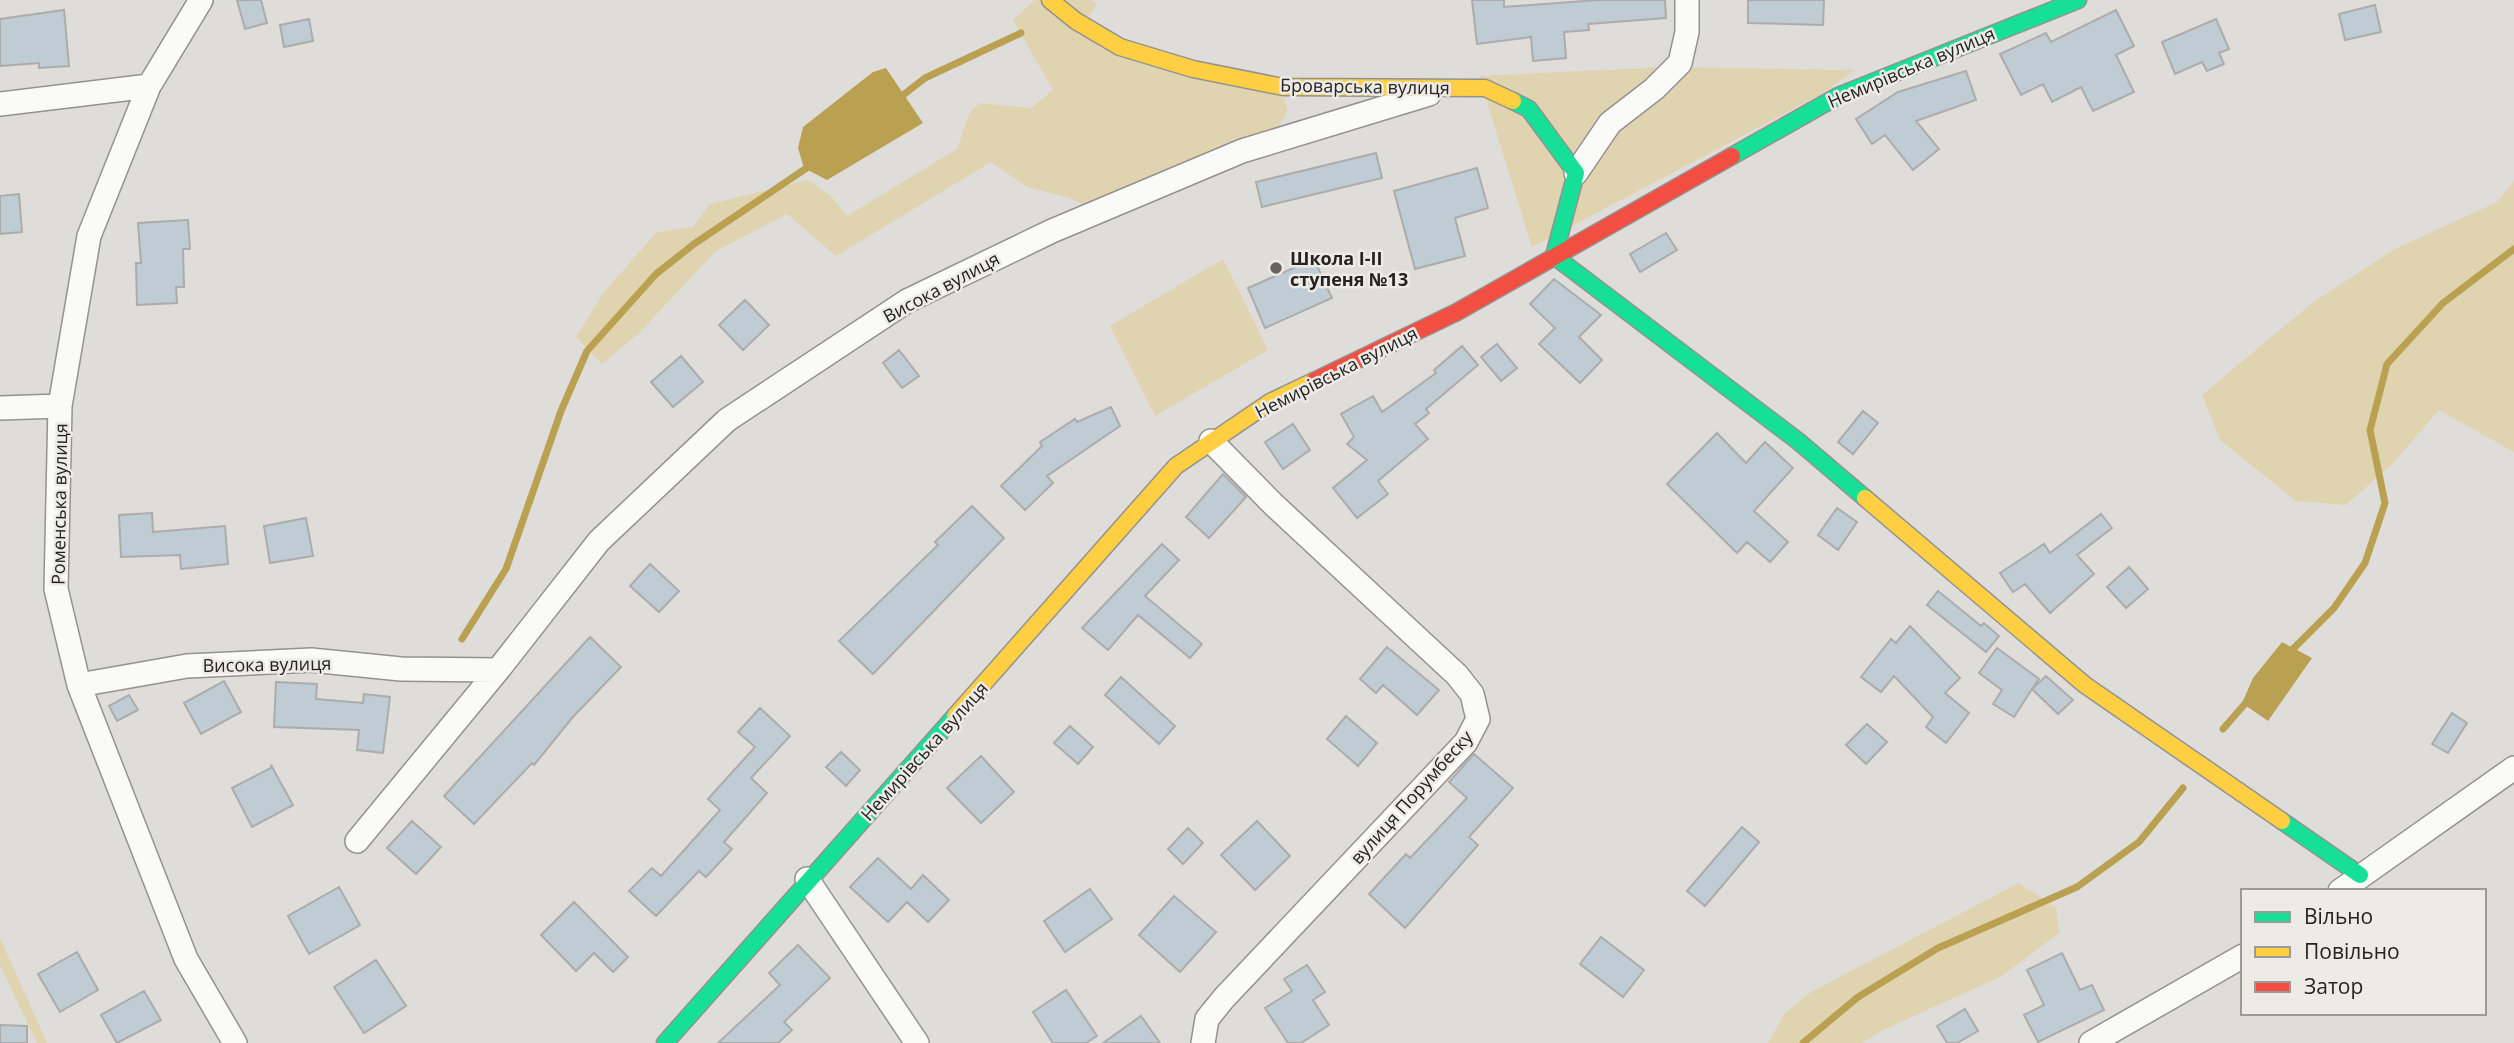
<svg xmlns="http://www.w3.org/2000/svg" width="2514" height="1043" viewBox="0 0 2514 1043" font-family="'Open Sans',sans-serif">
  <rect width="100%" height="100%" fill="#dfddda"/>
  <path fill="#e0d3af" d="M1035,0h57l5,4 -19,31 206,63 4,12 -11,20 -187,79 -20,-11 -43,-11 -36,-25 -155,94 -49,-42 -71,37 -77,82 -37,31 -26,-27 28,-45 53,-60 36,-5 17,-23 98,-24 23,16 16,20 110,-67 13,-37 10,-9 51,5 22,-18 -40,-70z
    M1667,67l189,3 -38,26 -286,151 -53,-171z
    M2514,181v271l-75,-42 -46,53 -47,42 -50,-4 -76,-61 -18,-45 110,-92 83,-54 102,-47z
    M1223,259l45,91 -113,66 -45,-90z
    M2019,883l37,25 3,25 -57,43 -119,54 -21,13h-94l17,-30 26,-21z
    M0,938l47,105h-10l-37,-78z"/>
  <path fill="#baa152" d="M886,68l37,55 -96,57 -23,-12 -6,-20 5,-21 70,-55z
    M2282,642l30,16 -44,63 -26,-18 11,-25z"/>
  <g fill="none" stroke-linecap="round" stroke-linejoin="round">
    <path stroke="#baa152" stroke-width="7" d="M898,99l27,-21 96,-45
      M462,639l44,-70 55,-158 26,-60 69,-77 38,-30 120,-81
      M2288,654l46,-46 31,-45 20,-60 -15,-73 17,-66 56,-61 71,-54
      M2223,729l27,-31
      M1803,1043l55,-46 80,-49 139,-61 62,-45 44,-54"/>
  </g>
  <path fill="#bfccd3" stroke="#abacab" stroke-width="2" d="M237,0h24l6,23 -22,6z
    M1472,0h32v7l94,-7h67l1,18 -78,6 1,6 -25,2 2,26 -33,3 -2,-24 -54,7z
    M1748,0h76l-1,25 -75,-2z
    M2375,5l6,27 -36,8 -6,-26z
    M64,10l5,56 -30,2v-5l-39,3v-47z
    M2116,10l18,36 -18,9 18,37 -41,19 -12,-24 -29,15 -9,-18 -22,11 -21,-41 46,-21 5,9z
    M309,19l4,22 -29,6 -4,-22z
    M2216,19l13,30 -10,4 5,11 -17,7 -5,-9 -27,12 -13,-32z
    M1966,71l10,29 -60,21 23,28 -26,21 -28,-35 -13,9 -16,-25 42,-27z
    M1376,153l6,25 -120,29 -6,-25z
    M1477,168l11,40 -33,10 10,38 -50,13 -21,-78z
    M19,194l3,38 -22,2v-38z
    M188,220l2,29h-7l1,38h-8l1,16 -40,2 -1,-42h5l-3,-40z
    M1666,233l11,17 -37,22 -10,-18z
    M1314,259l18,39 -67,30 -17,-40z
    M1554,279l47,36 -22,22 23,23 -22,23 -41,-39 16,-16 -25,-24z
    M745,300l24,25 -26,25 -24,-25z
    M1497,344l20,24 -16,13 -20,-24z
    M1462,346l16,19 -52,44 3,4 -14,11 13,15 -50,42 10,13 -31,24 -24,-30 34,-28 -20,-16 7,-7 -13,-23 32,-18 9,16 54,-39 -2,-3z
    M899,350l20,26 -17,12 -19,-25z
    M681,356l22,26 -30,25 -22,-25z
    M1111,407l9,19 -73,50 6,7 -28,27 -24,-24 41,-40 -2,-4 35,-23 2,3z
    M1863,411l15,12 -25,31 -15,-12z
    M1293,424l17,26 -27,19 -18,-27z
    M1717,433l29,30 19,-21 28,26 -39,43 34,31 -18,20 -23,-20 -10,11 -70,-69z
    M1223,474l23,23 -37,41 -23,-21z
    M972,506l32,32 -131,136 -34,-33 99,-96 -3,-3z
    M1837,508l20,14 -19,28 -20,-15z
    M152,513l1,19 72,-6 3,38 -47,5 -1,-14 -59,2 -2,-42z
    M2101,514l11,14 -35,27 17,19 -44,39 -25,-29 -12,8 -13,-19 44,-29 6,9z
    M306,518l7,38 -43,7 -6,-37z
    M1162,544l17,16 -34,36 57,48 -12,14 -52,-43 -30,35 -26,-22z
    M650,564l29,27 -20,21 -29,-26z
    M2129,567l19,22 -22,19 -19,-21z
    M1938,591l43,35 3,-3 15,13 -13,16 -59,-47z
    M1910,626l50,52 -15,15 24,20 -23,30 -20,-16 7,-10 -39,-41 -13,16 -20,-15 30,-38 5,4z
    M590,637l31,30 -49,51 -38,47 -2,-2 -58,61 -30,-28z
    M1387,647l52,43 -22,25 -34,-30 -7,8 -16,-14z
    M1997,648l42,31 -7,10 14,-13 27,24 -15,14 -26,-25 -18,28 -21,-13 9,-14 -23,-17z
    M1121,677l54,49 -16,18 -54,-49z
    M224,681l17,31 -40,22 -17,-31z
    M276,682l41,2 -1,15 47,4 1,-9 26,3 -7,56 -26,-3 2,-20 -85,-3z
    M129,695l9,15 -21,11 -8,-15z
    M760,708l30,28 -39,42 16,15 -43,49 8,7 -26,28 -7,-6 -43,45 -27,-25 23,-23 9,8 59,-66 -12,-11 47,-52 -17,-15z
    M2452,713l15,10 -19,30 -16,-9z
    M1346,716l31,27 -19,23 -31,-27z
    M1867,724l20,18 -21,22 -20,-19z
    M1070,726l23,21 -15,17 -24,-21z
    M841,752l19,18 -14,16 -20,-19z
    M1474,754l39,34 -44,49 9,8 -73,83 -36,-34 37,-40 4,4 57,-60 -18,-16z
    M981,756l33,36 -33,31 -34,-35z
    M271,765l22,40 -41,22 -20,-39 39,-20z
    M412,821l29,26 -25,27 -29,-26z
    M1257,821l33,35 -35,34 -34,-35z
    M1742,827l17,15 -54,64 -18,-15z
    M1188,828l15,15 -20,21 -15,-15z
    M878,858l33,31 12,-14 26,25 -21,22 -21,-20 -19,20 -38,-35z
    M339,887l21,38 -51,29 -21,-38z
    M1090,889l22,30 -47,33 -21,-31z
    M1174,896l42,36 -36,40 -41,-37z
    M574,902l54,55 -15,15 -19,-19 -18,18 -35,-36z
    M1601,937l43,33 -21,27 -43,-33z
    M798,945l32,33 -46,44 8,8 -14,13h-60l62,-58 -11,-12z
    M77,952l21,38 -38,22 -22,-38z
    M2062,953l18,37 12,-5 12,25 -66,32 -14,-27 20,-10 -17,-35z
    M376,960l30,46 -42,27 -30,-46z
    M1307,965l18,27 -12,8 16,25 -28,18h-13l-23,-35 27,-17 -8,-12z
    M1066,990l31,46 -11,7h-33l-20,-31z
    M144,991l17,29 -44,23 -16,-28z
    M1965,1009l13,22 -21,12h-10l-10,-17z
    M1141,1016l19,27h-57z
    M0,1025l27,1v17h-27z"/>
  <g fill="none" stroke-linecap="round" stroke-linejoin="round">
    <defs>
      <path id="street" d="M201,0l-52,86 -60,150 -29,170 -4,183 23,96 107,274 49,84
        M0,104l149,-18
        M1576,173l34,-50 44,-34 26,-26 7,-31v-32
        M0,408l60,-2
        M79,685l108,-19 124,-6 90,9 97,1
        M357,841l141,-171 101,-129 128,-121 180,-119 145,-70 190,-80 187,-57
        M807,879l110,164
        M2340,891l174,-123
        M1203,1043l4,-24 17,-21 242,-256 12,-23 -6,-25 -15,-19 -183,-170 -63,-64
        M2091,1043l152,-87"/>
      <path id="fast" d="M1513,101l16,8 47,64 -22,83 244,185 67,57
        M1732,156l106,-60 240,-96
        M2282,821l78,54
        M665,1043l290,-327"/>
      <path id="slow" d="M1050,0l26,21 44,26 73,22 90,18 202,1 28,13
        M1865,498l220,187 197,136
        M955,716l221,-250 94,-64 44,-21"/>
      <path id="jam" d="M1314,381l143,-69 275,-156"/>
    </defs>
    <use href="#street" stroke="#939290" stroke-width="26"/>
    <use href="#fast" stroke="#939290" stroke-width="19"/>
    <use href="#slow" stroke="#939290" stroke-width="19"/>
    <use href="#jam" stroke="#939290" stroke-width="19"/>
    <use href="#street" stroke="#fafaf9" stroke-width="23"/>
    <use href="#fast" stroke="#16e098" stroke-width="16"/>
    <use href="#slow" stroke="#ffcf43" stroke-width="16"/>
    <use href="#jam" stroke="#f24e42" stroke-width="16"/>
  </g>
  <circle fill="#656462" stroke="#edebe6" stroke-width="2.5" cx="1276" cy="268" r="7"/>
  <g text-anchor="middle" dominant-baseline="central" stroke-width="5" stroke-linejoin="round" paint-order="stroke">
    <g font-size="18" fill="#242321" stroke="#edebe6">
      <text transform="translate(1911 67) rotate(-23)">Немирівська вулиця</text>
      <text transform="translate(1365 86) rotate(1)">Броварська вулиця</text>
      <text transform="translate(941 287) rotate(-28)">Висока вулиця</text>
      <text transform="translate(1336 372) rotate(-27)">Немирівська вулиця</text>
      <text transform="translate(59 504) rotate(-89)">Роменська вулиця</text>
      <text transform="translate(267 664) rotate(-1)">Висока вулиця</text>
      <text transform="translate(924 751) rotate(-48)">Немирівська вулиця</text>
      <text transform="translate(1411 797) rotate(-48)">вулиця Порумбеску</text>
    </g>
    <g font-size="18" font-weight="bold" fill="#242321" stroke="#edebe6" text-anchor="start">
      <text x="1290" y="258">Школа I-II<tspan x="1290" dy="21">ступеня №13</tspan></text>
    </g>
  </g>
  <rect x="2241" y="889" width="245" height="126" fill="#edebe6" stroke="#9d9b97" stroke-width="2"/>
  <rect x="2255" y="912" width="35" height="10" fill="#16e098" stroke="#9d9b97" stroke-width="2"/>
  <text x="2304" y="924" font-size="21" fill="#242321">Вільно</text>
  <rect x="2255" y="947" width="35" height="10" fill="#ffcf43" stroke="#9d9b97" stroke-width="2"/>
  <text x="2304" y="959" font-size="21" fill="#242321">Повільно</text>
  <rect x="2255" y="982" width="35" height="10" fill="#f24e42" stroke="#9d9b97" stroke-width="2"/>
  <text x="2304" y="994" font-size="21" fill="#242321">Затор</text>
</svg>
